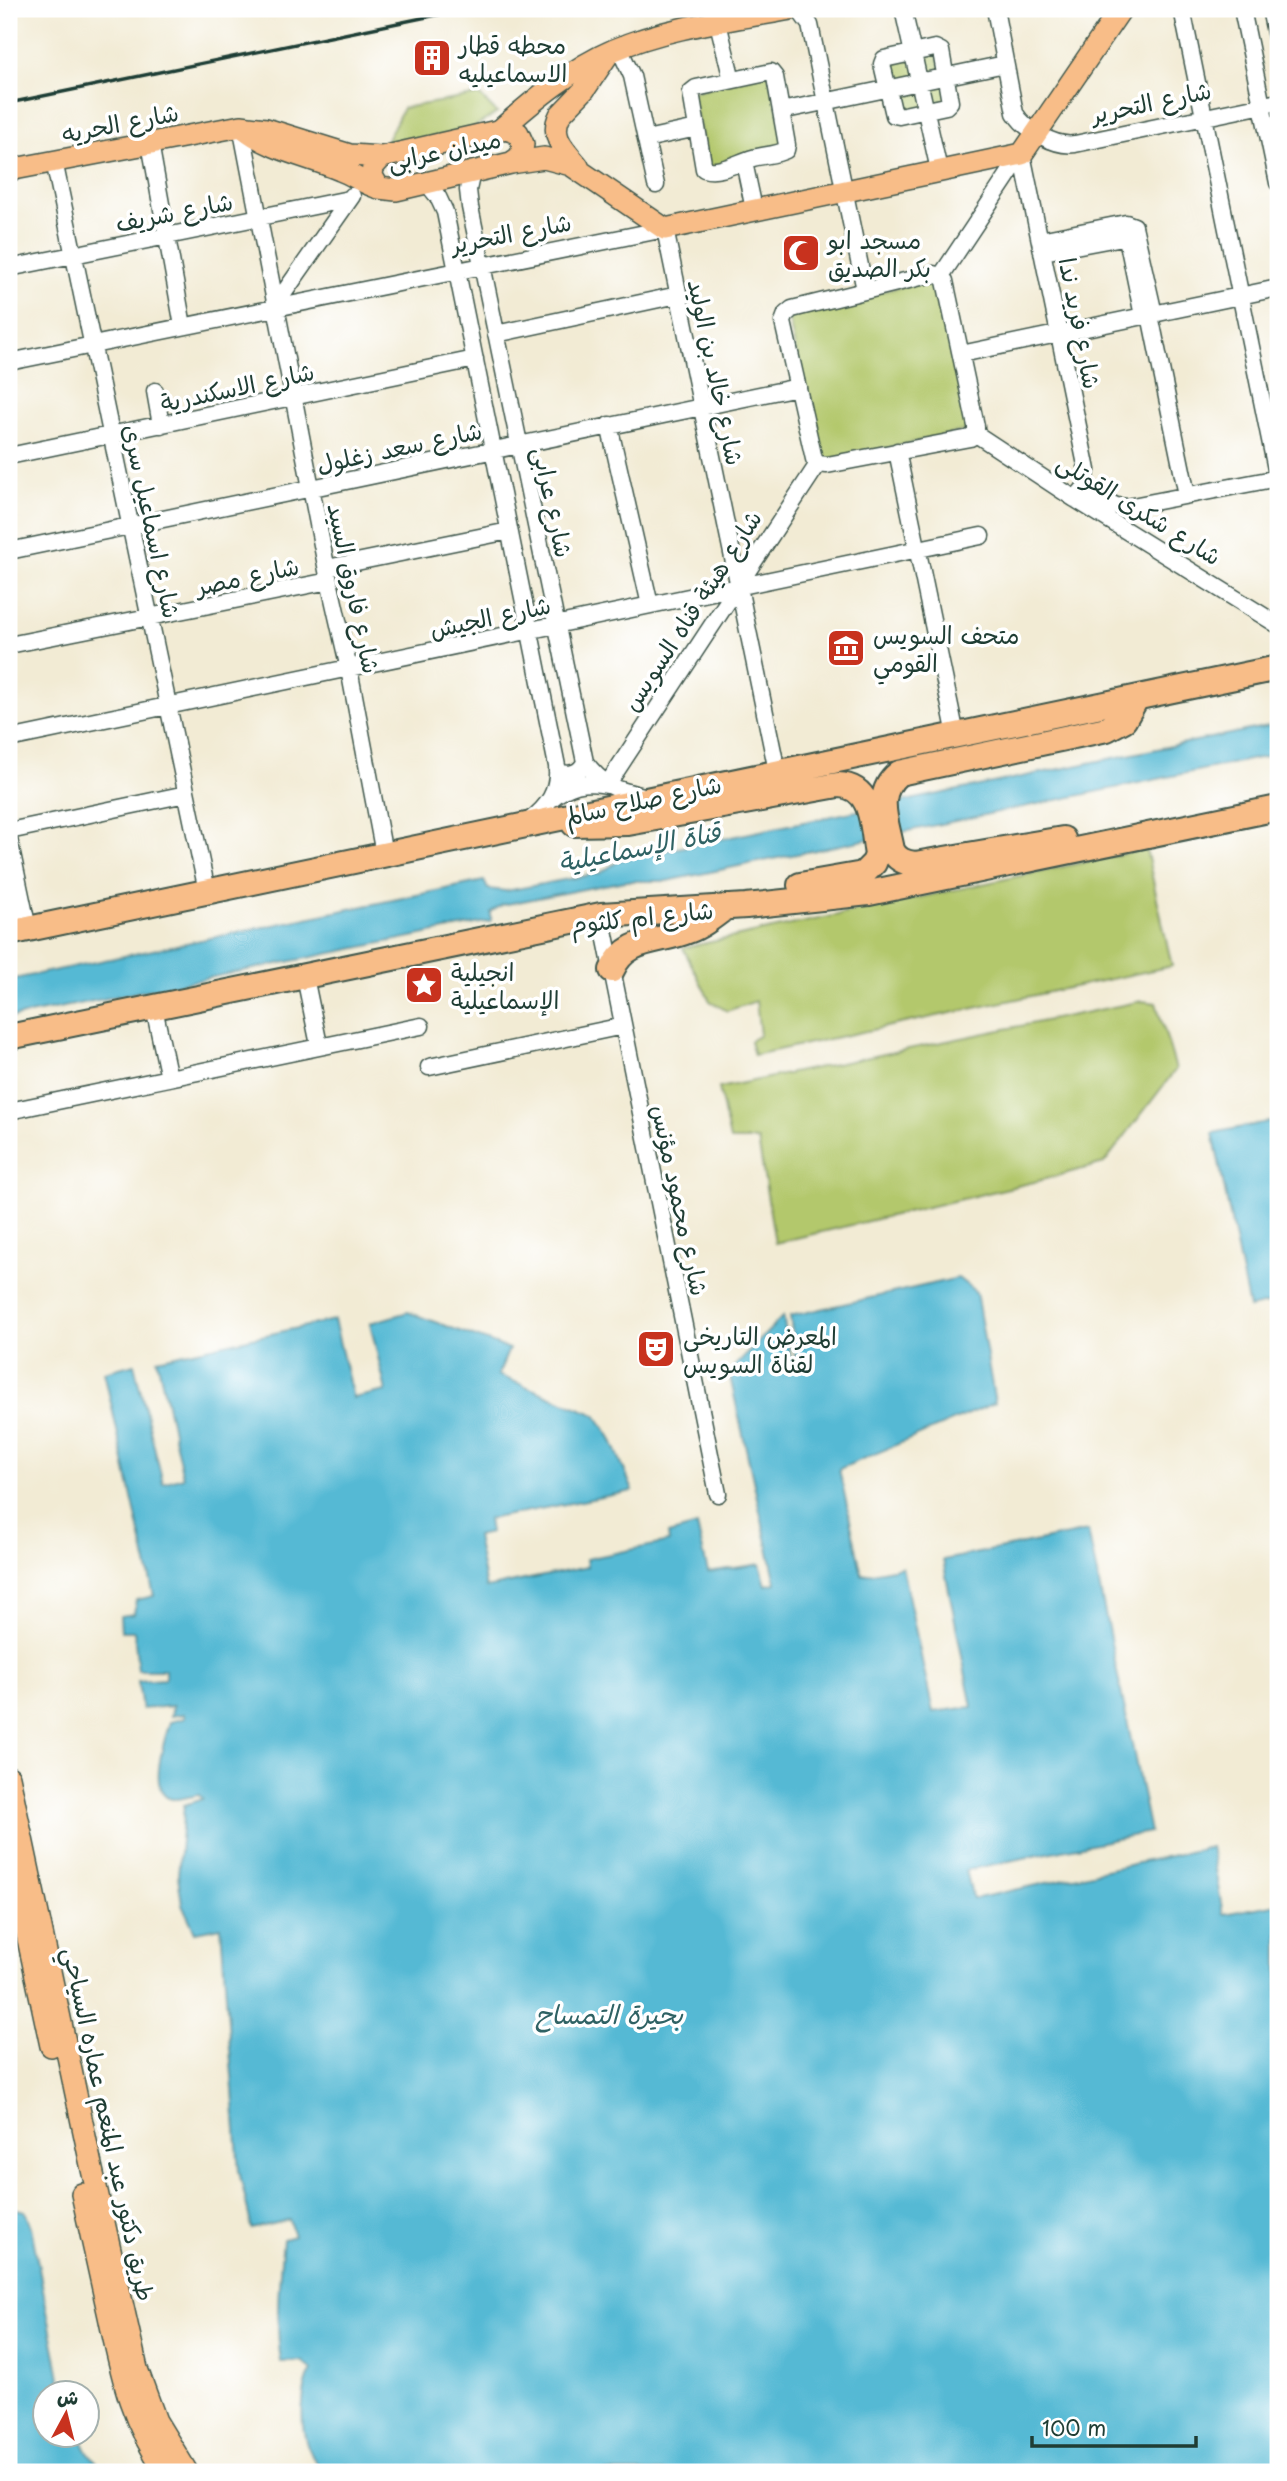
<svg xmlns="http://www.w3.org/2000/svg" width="1287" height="2481" viewBox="0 0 1287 2481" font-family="'Playpen Sans','Playpen Sans Arabic',sans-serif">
  <rect width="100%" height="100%" fill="#fff"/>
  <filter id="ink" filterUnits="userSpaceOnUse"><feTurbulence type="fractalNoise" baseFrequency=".0143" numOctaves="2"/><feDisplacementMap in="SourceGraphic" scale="14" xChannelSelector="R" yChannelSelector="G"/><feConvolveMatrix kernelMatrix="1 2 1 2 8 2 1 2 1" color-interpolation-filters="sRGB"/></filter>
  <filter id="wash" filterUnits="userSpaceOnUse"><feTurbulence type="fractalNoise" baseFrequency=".00686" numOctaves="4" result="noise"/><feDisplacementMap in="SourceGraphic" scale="28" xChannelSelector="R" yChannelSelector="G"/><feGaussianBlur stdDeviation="1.57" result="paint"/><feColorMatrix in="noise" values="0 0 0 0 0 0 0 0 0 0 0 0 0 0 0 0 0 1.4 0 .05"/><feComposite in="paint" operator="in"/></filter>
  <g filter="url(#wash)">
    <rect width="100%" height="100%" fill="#f2ebd4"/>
    <path fill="#b3c86c" stroke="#698250" stroke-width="2" d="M935,48l15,51 -51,17 -15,-57z
      M768,72l19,73 -78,25 -18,-78z
      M479,95l18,18 -28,17 -86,18 20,-40z
      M938,279l35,150 -152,34 -34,-151z
      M1146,849l26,117 -418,89 -4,-14 10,-6 -4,-34 -29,10 -17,-10 -27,-53z
      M1142,1001l14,2 20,66 -72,94 -70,19 -259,61 -17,-103h-28l-11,-52z"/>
    <path fill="#55b9d4" stroke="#3a7b84" stroke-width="2" d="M1278,724v30l-611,127h-42l-123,24 -11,7v9l-482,97v-38l475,-99 4,8 18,2 94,-18 20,-13z
      M1278,1120v182l-29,6 -36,-175z
      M958,1278l18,14 19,111 -156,66 23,106 40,-8 31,145 39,-5 -29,-147 145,-29 62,301 -184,38 7,29 238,-52 12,67 55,-10v568h-927l-4,-8 -13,8h-11c-5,-7 -12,-16 -15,-24 -8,-23 -8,-57 4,-78l-10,-9 -21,1c-6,-41 -2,-82 2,-123l11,-3 -5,-16 -37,9 -13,-58 -18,-244 -26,5 -13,-28 -4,-28 6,-71 18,-6 -3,-4c-8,1 -19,5 -27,4 -26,-5 -7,-61 -2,-77l15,-4 -1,-4 -13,2 2,-10 -31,3 -4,-28 27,-2v-9h-27l-4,-39h-13l-1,-15 14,-2 2,-14 18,-4 -50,-224 30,-8 29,119 20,-6 -26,-118 177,-39 19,78 33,-7 -16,-68 38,-11 101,37 -11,26 98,40 15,23 22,53 -145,28 2,14 -14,3 10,52 101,-21 -1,-8 83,-17 -1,-8 29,-8 11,46 52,-8 6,21 10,-2 -47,-211 54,-56 10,54 4,-2 -7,-52z
      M9,2207l16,4 6,16 32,166 -17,1v42h34l6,13 18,23h-95z"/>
  </g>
  <g filter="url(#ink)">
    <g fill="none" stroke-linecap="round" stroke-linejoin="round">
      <defs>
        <path id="minor" d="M794,9l8,5 8,11 55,265
          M903,9l36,161
          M995,9l20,104c10,17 40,34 60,31l203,-42
          M1182,9l96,470
          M1242,9l36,174
          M1270,9l8,38
          M718,23l14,57
          M619,48l13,28 24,109
          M935,48l6,3 9,51 -4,4 -47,10 -5,-1 -12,-51 2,-5z
          M771,72l4,5 12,68 -1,5c-10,5 -22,5 -33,8 -15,4 -33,16 -49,11l-13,-77 5,-4z
          M781,111l224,-47
          M241,126l88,455 20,88 35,185
          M646,139l51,-11
          M150,143l33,183
          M1022,154l65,316 -2,17 -10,12
          M54,161l153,730
          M744,162l10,47
          M472,172l-4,18 2,17 115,555c18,24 31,28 59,34
          M427,183l11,14 7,15 112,554c2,25 -9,41 -28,55
          M1040,240l86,-17 8,3 20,88
          M1043,252l80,-15 5,6 15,73
          M9,268l340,-69
          M933,274l8,2 4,5 31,145v8l-6,4 -143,27 -9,-1 -4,-5 -31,-137 3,-8 6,-5z
          M941,276l81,-122
          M274,307l78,-111
          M1150,315l37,180
          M496,334l182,-39
          M961,354l317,-66
          M9,362l656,-133 112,542
          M155,391l6,34
          M609,425l41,180
          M976,434l99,65 203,126
          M897,451l59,284
          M9,456l466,-97
          M1075,499l22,-3 19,10 11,1 151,-29
          M9,551l789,-164
          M327,568l182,-37
          M9,645l320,-64
          M9,739l972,-203
          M557,771c12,6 23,2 28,-9
          M551,799c17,-14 34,-19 56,-14l211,-321
          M9,831l177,-37
          M9,839l19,90
          M601,915l117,579
          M305,977l14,68
          M154,1008l15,70
          M429,1067l194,-41
          M9,1111l412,-85"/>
        <path id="major" d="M245,129c28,22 63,27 95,41 14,5 24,14 39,18
          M506,129l12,4 5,11 -2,12 -10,7 -115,27 -17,-2 -7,-12 1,-9 9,-10z
          M500,130c34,-30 72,-62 114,-80 55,-24 118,-30 177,-41
          M511,163l33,-5 27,7 94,64 357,-75 99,-145
          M578,166c-13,-16 -29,-29 -18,-51l24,-25 25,-37
          M9,170l232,-44 25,3 84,26 32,2
          M9,1777l82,388 46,204 19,52 31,51
          M9,1850l42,196
          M82,2194c9,41 18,81 27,122 13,60 21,104 57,156"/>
        <path id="highway" d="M574,824l54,-1 210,-38c36,1 34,42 39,70l-3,8 -11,11 -63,11
          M1063,839l-148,25c-10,-1 -18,-4 -23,-14 -5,-28 -19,-56 7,-77l208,-44 17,-9 12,-21
          M9,933l1269,-265
          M612,970c14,-33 47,-27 76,-39 14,-5 26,-15 38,-24
          M9,1037l592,-122 145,-9 123,-13 409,-85"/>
      </defs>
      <use href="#minor" stroke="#3f574c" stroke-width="19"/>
      <use href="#major" stroke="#3f574c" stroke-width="24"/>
      <use href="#highway" stroke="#3f574c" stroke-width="28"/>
      <use href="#minor" stroke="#fff" stroke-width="16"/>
      <use href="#major" stroke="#f8bd88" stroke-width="21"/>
      <use href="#highway" stroke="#f8bd88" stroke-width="24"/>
      <path stroke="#1f3d34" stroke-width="3.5" d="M9,103l457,-94"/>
    </g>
  </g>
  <defs>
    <symbol id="building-square" viewBox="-11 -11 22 22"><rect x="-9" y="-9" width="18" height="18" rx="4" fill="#c8321e" stroke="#fff"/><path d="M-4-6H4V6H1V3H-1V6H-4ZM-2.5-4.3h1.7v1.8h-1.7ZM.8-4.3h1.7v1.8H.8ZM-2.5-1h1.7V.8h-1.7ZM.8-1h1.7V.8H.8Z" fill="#fff"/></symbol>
    <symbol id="mosque-square" viewBox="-11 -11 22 22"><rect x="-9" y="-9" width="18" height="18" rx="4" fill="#c8321e" stroke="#fff"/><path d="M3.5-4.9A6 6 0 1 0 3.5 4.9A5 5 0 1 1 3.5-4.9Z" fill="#fff"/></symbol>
    <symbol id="museum-square" viewBox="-11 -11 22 22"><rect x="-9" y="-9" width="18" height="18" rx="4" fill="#c8321e" stroke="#fff"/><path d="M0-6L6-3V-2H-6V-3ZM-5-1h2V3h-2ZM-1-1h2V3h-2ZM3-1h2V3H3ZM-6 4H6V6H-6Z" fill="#fff"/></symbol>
    <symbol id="sight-square" viewBox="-11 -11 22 22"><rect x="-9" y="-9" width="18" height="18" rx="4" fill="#c8321e" stroke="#fff"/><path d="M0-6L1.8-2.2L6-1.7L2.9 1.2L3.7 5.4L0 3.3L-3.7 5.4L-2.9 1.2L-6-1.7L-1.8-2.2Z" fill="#fff"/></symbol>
    <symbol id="theatre-square" viewBox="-11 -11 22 22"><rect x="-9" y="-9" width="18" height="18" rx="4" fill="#c8321e" stroke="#fff"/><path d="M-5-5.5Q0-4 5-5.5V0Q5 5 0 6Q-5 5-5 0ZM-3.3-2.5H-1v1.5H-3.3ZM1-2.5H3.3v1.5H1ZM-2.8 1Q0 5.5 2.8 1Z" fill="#fff"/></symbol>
  </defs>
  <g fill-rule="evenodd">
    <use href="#building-square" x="410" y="36" width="44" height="44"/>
    <use href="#mosque-square" x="779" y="231" width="44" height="44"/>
    <use href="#museum-square" x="824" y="626" width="44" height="44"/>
    <use href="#sight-square" x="402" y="963" width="44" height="44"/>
    <use href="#theatre-square" x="634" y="1327" width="44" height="44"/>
  </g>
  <g text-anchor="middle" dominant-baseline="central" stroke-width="7" stroke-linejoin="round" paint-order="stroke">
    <g font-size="24" fill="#1f3d34" stroke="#fff" text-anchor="start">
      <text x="459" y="44">محطه قطار<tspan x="459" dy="28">الاسماعيليه</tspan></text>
      <text x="828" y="239">مسجد ابو<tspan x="828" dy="28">بكر الصديق</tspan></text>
      <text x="873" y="634">متحف السويس<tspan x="873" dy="28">القومي</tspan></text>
      <text x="451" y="971">انجيلية<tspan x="451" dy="28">الإسماعيلية</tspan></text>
      <text x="683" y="1335">المعرض التاريخى<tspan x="683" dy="28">لقناة السويس</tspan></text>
    </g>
    <g font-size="24" fill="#1f3d34" stroke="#fff">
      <text transform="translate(1151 101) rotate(-12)">شارع التحرير</text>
      <text transform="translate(120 122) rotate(-11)">شارع الحريه</text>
      <text transform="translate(444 149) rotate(-12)">ميدان عرابى</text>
      <text transform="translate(174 211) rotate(-11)">شارع شريف</text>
      <text transform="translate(511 232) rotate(-11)">شارع التحرير</text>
      <text transform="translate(1081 323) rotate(79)">شارع فريد ندا</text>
      <text transform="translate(717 372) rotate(78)">شارع خالد بن الوليد</text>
      <text transform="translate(237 386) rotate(-12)">شارع الاسكندرية</text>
      <text transform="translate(399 446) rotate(-12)">شارع سعد زغلول</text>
      <text transform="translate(554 502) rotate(78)">شارع عرابى</text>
      <text transform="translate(1140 508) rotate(32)">شارع شكرى القوتلى</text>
      <text transform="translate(153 521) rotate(78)">شارع اسماعيل سرى</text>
      <text transform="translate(247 575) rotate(-12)">شارع مصر</text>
      <text transform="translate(355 588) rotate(78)">شارع فاروق السيد</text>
      <text transform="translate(691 610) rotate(-57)">شارع هيئة قناه السويس</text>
      <text transform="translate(490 616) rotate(-12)">شارع الجيش</text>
      <text transform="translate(643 799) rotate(-12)">شارع صلاح سالم</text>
      <text transform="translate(642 916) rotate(-6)">شارع ام كلثوم</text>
      <text transform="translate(681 1200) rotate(78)">شارع محمود مؤنس</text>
      <text transform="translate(110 2124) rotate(78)">طريق دكتور عبد المنعم عماره السياحي</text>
    </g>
    <g font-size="26" font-style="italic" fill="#2f6264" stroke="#fff">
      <text transform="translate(639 846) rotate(-11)">قناة الإسماعيلية</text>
      <text x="609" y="2013">بحيرة التمساح</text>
    </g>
  </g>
  <rect width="1287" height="2481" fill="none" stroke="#fff" stroke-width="35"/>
  <g transform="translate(66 2414) rotate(7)"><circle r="33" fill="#ffffff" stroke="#a5b1ae" stroke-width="2"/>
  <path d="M0-5L12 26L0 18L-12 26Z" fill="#c8321e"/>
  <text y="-10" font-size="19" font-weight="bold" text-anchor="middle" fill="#1f3d34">ش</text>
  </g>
  <path d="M1032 2436v10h164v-10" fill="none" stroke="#1f3d34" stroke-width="3.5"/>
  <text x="1042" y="2436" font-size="21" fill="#1f3d34" stroke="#ffffff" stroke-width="5" paint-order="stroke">100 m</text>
</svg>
